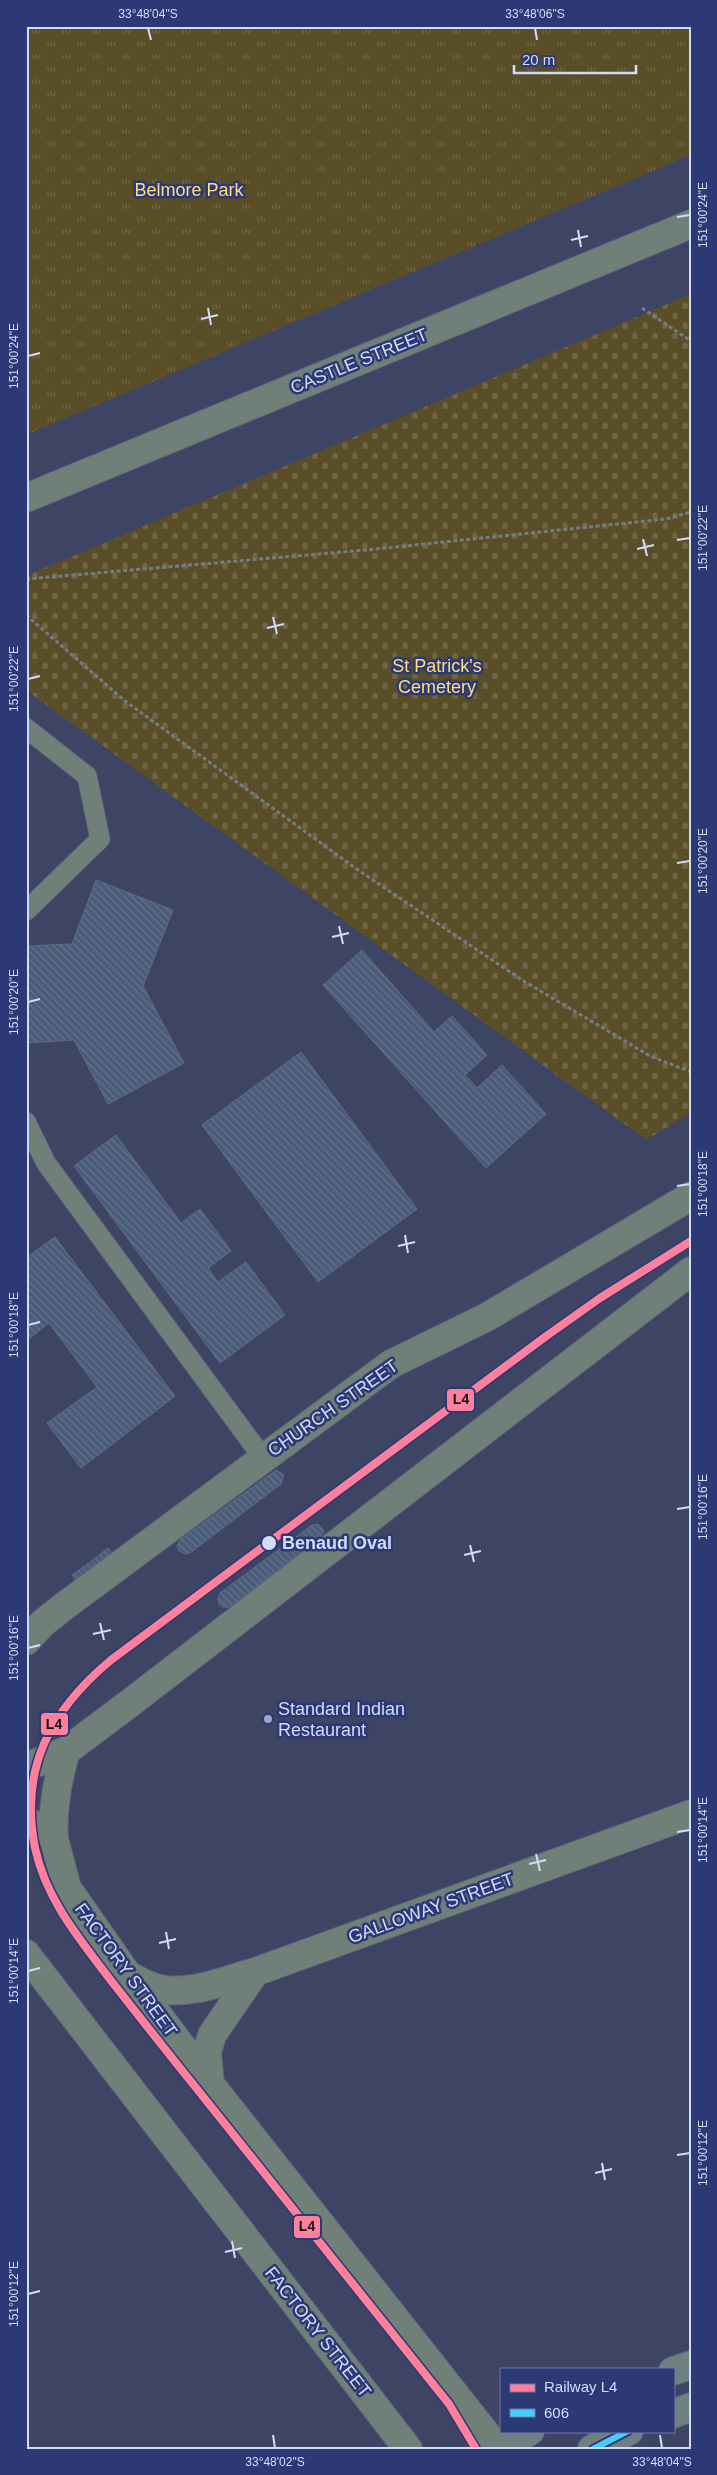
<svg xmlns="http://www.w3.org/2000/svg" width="717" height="2475" viewBox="0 0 717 2475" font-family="Helvetica,sans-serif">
  <defs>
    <pattern id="cemetery-stones" width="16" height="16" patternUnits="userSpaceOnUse" patternTransform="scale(1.25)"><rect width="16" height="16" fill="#5a4e28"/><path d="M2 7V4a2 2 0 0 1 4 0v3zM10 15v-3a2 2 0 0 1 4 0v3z" fill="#716748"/></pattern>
    <pattern id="park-tufts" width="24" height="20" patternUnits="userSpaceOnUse" patternTransform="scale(1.25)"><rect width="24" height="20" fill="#5a4e28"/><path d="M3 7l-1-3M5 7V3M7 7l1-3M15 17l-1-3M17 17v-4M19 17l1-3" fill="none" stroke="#716748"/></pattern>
    <pattern id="building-back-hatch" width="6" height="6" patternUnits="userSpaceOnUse" patternTransform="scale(1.25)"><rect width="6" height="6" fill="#4a5c79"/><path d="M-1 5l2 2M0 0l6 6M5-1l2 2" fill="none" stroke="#63738d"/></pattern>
  </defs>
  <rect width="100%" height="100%" fill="#3d4464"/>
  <path fill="url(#cemetery-stones)" d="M691,294v819l-45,27 -620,-450v-114z"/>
  <path fill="url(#park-tufts)" d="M26,26h665v129l-665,280z"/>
  <path fill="url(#building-back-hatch)" stroke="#5e6c85" d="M96,880l77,30 -30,76 41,77 -76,41 -34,-64 -48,3v-97l46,-2z
    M362,950l72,82 18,-16 35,39 -22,20 12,13 25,-23 44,49 -60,54 -163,-183z
    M301,1052l116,157 -99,73 -116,-157z
    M116,1135l65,88 19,-14 31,42 -23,17 10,14 28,-20 39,53 -65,48 -146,-197z
    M55,1237l120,159 -94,72 -34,-45 50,-36 -48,-64 -23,18v-83z
    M276,1470l8,5 -3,9 -91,69 -5,1 -6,-3 -2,-5 3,-6z
    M318,1524l6,7 -3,6 -91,70h-7l-4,-3 -1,-6 2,-5 92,-68z
    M108,1548l6,8 -17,13 -6,-8z
    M90,1562l5,8 -17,14 -6,-9z"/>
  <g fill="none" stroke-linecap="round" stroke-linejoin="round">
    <defs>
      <path id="service" d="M26,728l61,48 13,63 -74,72
        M26,1122l20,41 217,295"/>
      <path id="minor" d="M26,498l665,-274
        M26,1641l17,-18 20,-16 328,-243 96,-47 204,-121
        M26,1767l40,-16 64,-48 561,-432
        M26,1821l23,11 5,7 13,49 60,86 83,110 288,365
        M54,1839c-2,-31 3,-58 12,-88
        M26,1954l382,495
        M128,1975c9,5 18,10 28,13 31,9 70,-8 99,-16l436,-158
        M210,2084l-3,-32 5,-17 43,-63"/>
      <path id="primary" d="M673,2371l18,-6
        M673,2414l18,-7
        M502,2449l28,-18
        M592,2449l37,-18"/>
    </defs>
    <use href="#service" stroke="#5b617c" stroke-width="21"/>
    <use href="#minor" stroke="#5b617c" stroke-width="30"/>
    <use href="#primary" stroke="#5b617c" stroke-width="30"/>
    <path stroke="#737e81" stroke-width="3" stroke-dasharray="4 2.5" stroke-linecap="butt" d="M642,308l49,33
      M26,579l340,-29 300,-31 25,-7
      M26,615l99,86 233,169 164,110 128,76 41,16"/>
    <use href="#service" stroke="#707f78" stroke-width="19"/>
    <use href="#minor" stroke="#707f78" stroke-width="28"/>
    <use href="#primary" stroke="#6e8081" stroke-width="28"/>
    <defs>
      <path id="bus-1" d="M593,2449l35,-18"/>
    </defs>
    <use href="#bus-1" stroke="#2c3975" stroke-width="10"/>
    <use href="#bus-1" stroke="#46cdf8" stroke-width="6"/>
    <defs>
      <path id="rail-1" d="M476,2449l-27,-45c-84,-105 -168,-210 -252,-315 -30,-37 -59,-74 -88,-111 -31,-41 -63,-79 -74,-130 -16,-80 16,-138 76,-188l434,-323 55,-39 91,-57"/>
    </defs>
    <use href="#rail-1" stroke="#2c3975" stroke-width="11"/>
    <use href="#rail-1" stroke="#ff809c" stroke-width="8"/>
  </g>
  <path fill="none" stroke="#d2dcf9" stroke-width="2" d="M148,28l3,12M535,28l2,12M677,217l13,-2M578,230l3,17M571,240l17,-4M208,308l3,17M201,319l17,-4M28,356l12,-3M643,539l4,17M677,540l13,-2M637,549l17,-4M273,617l4,17M267,628l17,-4M28,679l12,-3M677,863l13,-2M339,926l4,18M332,937l17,-4M28,1002l12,-3M677,1186l13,-2M405,1235l3,18M398,1246l17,-4M28,1325l12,-3M677,1509l13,-2M470,1545l4,17M464,1555l17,-4M100,1623l4,17M93,1634l18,-4M28,1648l12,-3M677,1832l13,-2M536,1854l4,17M529,1864l17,-4M166,1932l3,17M159,1943l17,-4M28,1971l12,-3M677,2155l13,-2M602,2163l3,17M595,2173l17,-4M232,2241l3,17M225,2252l17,-4M28,2294l12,-3M273,2435l2,13M660,2435l2,13"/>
  <circle fill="#d2dcf9" stroke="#2c3975" stroke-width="2" cx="269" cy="1543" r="8"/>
  <circle fill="#9ea7c5" stroke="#2c3975" stroke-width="2" cx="268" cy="1719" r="5"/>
  <g text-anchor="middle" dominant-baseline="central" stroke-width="5" stroke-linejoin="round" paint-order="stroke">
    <g font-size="18" fill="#fede82" stroke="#2c3975">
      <text x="189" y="190">Belmore Park</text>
      <text x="437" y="666">St Patrick's<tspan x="437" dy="21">Cemetery</tspan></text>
    </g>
    <g font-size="18" fill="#d2dcf9" stroke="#2c3975">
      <text transform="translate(359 361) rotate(-22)">CASTLE STREET</text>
      <text transform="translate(333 1408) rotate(-35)">CHURCH STREET</text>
      <text transform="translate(431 1908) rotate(-20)">GALLOWAY STREET</text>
      <text transform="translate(126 1970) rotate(54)">FACTORY STREET</text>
      <text transform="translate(318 2332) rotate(52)">FACTORY STREET</text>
    </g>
    <g font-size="18" font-weight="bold" fill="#d2dcf9" stroke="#2c3975" text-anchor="start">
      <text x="282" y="1543">Benaud Oval</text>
    </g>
    <g font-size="18" fill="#d2dcf9" stroke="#2c3975" text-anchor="start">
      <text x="278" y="1709">Standard Indian<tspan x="278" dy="21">Restaurant</tspan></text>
    </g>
  </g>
  <g stroke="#2c3975" stroke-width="2">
    <rect x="446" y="1388" width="29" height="24" rx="5" fill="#ff809c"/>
    <rect x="40" y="1712" width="29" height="24" rx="5" fill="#ff809c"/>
    <rect x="293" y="2215" width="28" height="24" rx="5" fill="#ff809c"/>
  </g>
  <g font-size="14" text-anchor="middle" font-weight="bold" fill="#111">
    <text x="461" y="1404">L4</text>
    <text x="54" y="1729">L4</text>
    <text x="307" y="2231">L4</text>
  </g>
  <rect width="717" height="2475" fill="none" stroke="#2c3975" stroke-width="55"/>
  <rect x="500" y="2368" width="175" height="65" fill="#2c3975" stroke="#6e7aaa"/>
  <rect x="510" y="2384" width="25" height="8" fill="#ff809c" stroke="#6e7aaa"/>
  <text x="544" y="2392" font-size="15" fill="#d2dcf9">Railway L4</text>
  <rect x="510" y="2409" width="25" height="8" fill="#46cdf8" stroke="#6e7aaa"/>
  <text x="544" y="2418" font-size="15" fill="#d2dcf9">606</text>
  <path d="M514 65v8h122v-8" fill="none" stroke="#d2dcf9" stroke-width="2.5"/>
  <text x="522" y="65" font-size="15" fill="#d2dcf9" stroke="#2c3975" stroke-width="4" paint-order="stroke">20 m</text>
  <rect x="28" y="28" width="662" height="2420" fill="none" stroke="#d2dcf9" stroke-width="2"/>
  <g font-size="12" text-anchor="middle" fill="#d2dcf9">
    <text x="148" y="18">33°48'04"S</text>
    <text x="535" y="18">33°48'06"S</text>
    <text transform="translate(703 215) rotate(-90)" y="4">151°00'24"E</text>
    <text transform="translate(14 356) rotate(-90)" y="4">151°00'24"E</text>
    <text transform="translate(703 538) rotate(-90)" y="4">151°00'22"E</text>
    <text transform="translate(14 679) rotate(-90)" y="4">151°00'22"E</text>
    <text transform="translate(703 861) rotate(-90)" y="4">151°00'20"E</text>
    <text transform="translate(14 1002) rotate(-90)" y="4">151°00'20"E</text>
    <text transform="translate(703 1184) rotate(-90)" y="4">151°00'18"E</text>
    <text transform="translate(14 1325) rotate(-90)" y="4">151°00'18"E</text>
    <text transform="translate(703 1507) rotate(-90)" y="4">151°00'16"E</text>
    <text transform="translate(14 1648) rotate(-90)" y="4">151°00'16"E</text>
    <text transform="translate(703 1830) rotate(-90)" y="4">151°00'14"E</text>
    <text transform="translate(14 1971) rotate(-90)" y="4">151°00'14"E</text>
    <text transform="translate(703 2153) rotate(-90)" y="4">151°00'12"E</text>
    <text transform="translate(14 2294) rotate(-90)" y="4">151°00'12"E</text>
    <text x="275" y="2466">33°48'02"S</text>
    <text x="662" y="2466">33°48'04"S</text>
  </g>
</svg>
